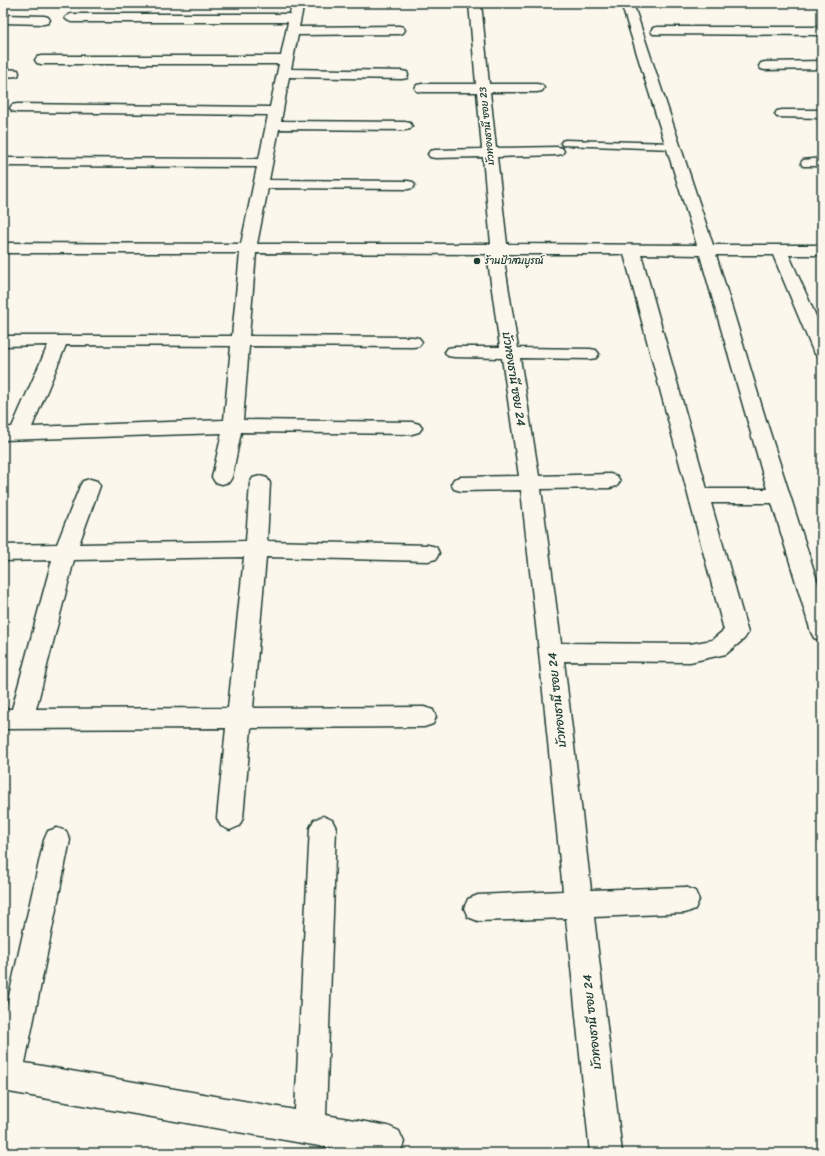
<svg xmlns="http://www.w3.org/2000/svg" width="825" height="1156" viewBox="0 0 825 1156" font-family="Sriracha,'Playpen Sans Thai',sans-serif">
  <rect width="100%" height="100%" fill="#fbf7ec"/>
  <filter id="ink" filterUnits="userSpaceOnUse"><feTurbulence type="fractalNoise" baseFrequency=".025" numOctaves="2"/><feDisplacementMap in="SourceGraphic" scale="8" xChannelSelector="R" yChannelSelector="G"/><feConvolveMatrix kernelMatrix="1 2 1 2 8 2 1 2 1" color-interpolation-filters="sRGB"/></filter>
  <g filter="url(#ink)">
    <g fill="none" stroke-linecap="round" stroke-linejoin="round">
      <defs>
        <path id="service" d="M565,140l108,3 4,3 -4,3 -111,-4 -1,-2 1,-2z"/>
        <path id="minor" d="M292,3h12l-5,24 100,-1 4,1 2,3 -2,3 -4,1 -101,1 -7,34 111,2 5,1 1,3 -1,3 -5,1 -113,-2 -8,44 124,1 5,1 2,3 -2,3 -5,1 -126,-1 -10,51 139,1 5,1 2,3 -2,3 -5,1 -140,-1 -11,56h234l-8,-87 -48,1 -5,-1 -2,-3 2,-3 5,-1 47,-1 -5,-57h-55l-5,-1 -2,-3 2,-3 5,-1h54l-7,-81h12l8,81h48l5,1 2,3 -2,3 -5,1h-47l6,56 61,-1 5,1 2,3 -2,3 -5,1 -60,2 10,87 190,1 -76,-242h12l80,242h109v10h-33l33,75v26l-6,-1 -3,-4 -40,-96h-57l49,162 57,179v45l-8,-3 -3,-6 -39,-129h-61l37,130 -4,6 -18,15 -36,8 -126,-1 27,229 94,-3 10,4 4,9 -4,9 -10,4 -91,4 28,236h-32l-24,-235 -88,3 -10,-4 -4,-9 4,-9 10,-4 85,-4 -24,-239 -18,-162 -60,1 -7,-2 -3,-5 3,-5 7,-2 58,-1 -17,-118 -48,-1 -6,-1 -3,-4 3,-4 6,-1h46l-13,-93 -231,-1 -7,83 164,1 6,1 3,4 -3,4 -6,1 -164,-1 -6,74 169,2 7,2 3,4 -3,4 -7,2 -171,-2 -9,45 -3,5 -7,2 -7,-2 -3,-5 10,-44 -219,7v-12l9,-1 36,-82 -45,1v-10h229l8,-83h-237v-10l238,1 16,-77 -254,-1v-8l256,1 9,-44 -251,-3 -5,-1 -2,-3 2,-3 5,-1 253,3 9,-43h-238l-4,-1 -2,-3 2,-3 4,-1h240l7,-34h-217l-4,-2 -2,-2 2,-2 4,-2h219zM503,254h121l100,376 -12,10 -22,4 -129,-1 -20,-154 69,-1 7,-2 3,-5 -3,-5 -7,-2 -71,2 -19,-118 70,1 6,-1 3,-4 -3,-4 -6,-1 -72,-1zM641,254l59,1 67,234h-60zM66,345l165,1 -7,74 -192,7z
          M3,15l41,1 4,1 2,3 -2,3 -4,1 -41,-1z
          M657,27h165v8l-169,-1 -2,-3 2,-3z
          M822,61v8l-57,1 -4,-1 -2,-3 2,-3 4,-1z
          M3,69l15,1 1,3 -1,3 -15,1z
          M782,110h40v8l-45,-1 -2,-3 2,-3z
          M822,158v8h-19l-2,-3 2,-3z
          M260,476l7,2 3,5 -3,58 161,4 8,2 3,6 -3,6 -8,2 -162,-4 -13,151 171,-1 9,3 3,7 -3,7 -9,3 -173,1 -8,90 -4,8 -9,4 -9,-4 -4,-8 9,-90 -223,1v-20h9l40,-149 -49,1v-16l54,-1 23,-58 3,-5 7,-2 7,2 3,5 -21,58 167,-3 4,-58 3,-5zM244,557l-16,151 -192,1 38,-149z
          M323,816l9,4 4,8 -10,287 62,11 11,5 5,11 -4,11h-41l-356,-62v-68l41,-183 4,-9 9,-3 9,3 4,9 -45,223 270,47 15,-282 4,-8z"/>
      </defs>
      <use href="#service" stroke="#1f3d34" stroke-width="3"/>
      <use href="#minor" stroke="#1f3d34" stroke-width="3"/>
      <use href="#service" fill="#fbf7ec" fill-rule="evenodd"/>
      <use href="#minor" fill="#fbf7ec" fill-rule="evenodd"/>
    </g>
  </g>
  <circle fill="#1f3d34" stroke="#fbf7ec" stroke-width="1.5" cx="477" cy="261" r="4"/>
  <g text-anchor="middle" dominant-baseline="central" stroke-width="3" stroke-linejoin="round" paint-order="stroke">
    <g font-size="10" fill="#1f3d34" stroke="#fbf7ec">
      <text transform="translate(487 126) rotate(-96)">บัวทองธานี ซอย 23</text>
    </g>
    <g font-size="10" fill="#1f3d34" stroke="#fbf7ec" text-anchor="start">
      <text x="485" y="261">ร้านป้าสมบูรณ์</text>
    </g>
    <g font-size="12" fill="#1f3d34" stroke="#fbf7ec">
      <text transform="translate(514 379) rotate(81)">บัวทองธานี ซอย 24</text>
      <text transform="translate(557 700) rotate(-96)">บัวทองธานี ซอย 24</text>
      <text transform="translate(592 1022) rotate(-96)">บัวทองธานี ซอย 24</text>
    </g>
  </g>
  <rect width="825" height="1156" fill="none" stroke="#fbf7ec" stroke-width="16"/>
  <rect x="8" y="8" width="809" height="1140" fill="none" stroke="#1f3d34" stroke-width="1.5" filter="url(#ink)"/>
</svg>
